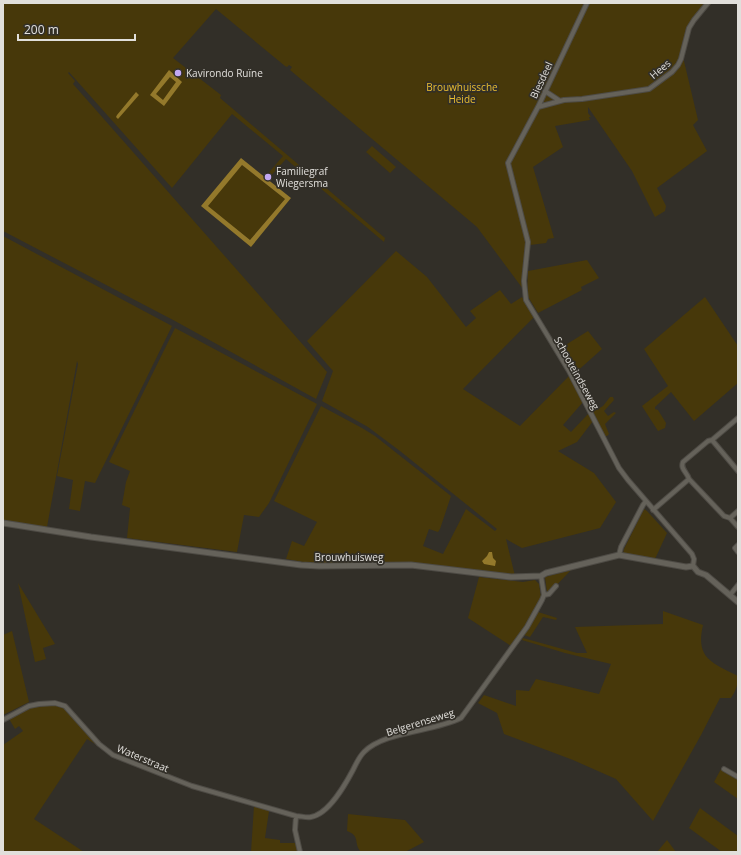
<svg xmlns="http://www.w3.org/2000/svg" width="741" height="855" viewBox="0 0 741 855" font-family="'Open Sans',sans-serif">
  <rect width="100%" height="100%" fill="#322f28"/>
  <path fill="#47380a" d="M3,3h709l-21,21 -8,33 15,63 -5,5 14,26 -50,37 9,18 -1,5 -10,6 -23,-46 -44,-64v6l3,4h-2l1,3 -35,6 8,21 -30,20 21,71 -6,1 -2,4 -16,2 -19,-75 -2,5 17,65 -3,49 -46,-62 -187,-157 2,-3 -3,-2 -2,2 -2,-1 -69,-57 -43,49 48,37 -1,3 165,140 -1,4 -98,-83 -18,20 -3,-2 18,-21 -51,-42 -60,74 -103,-116 -1,1 7,8 -2,3 254,288 -11,27 -141,-78 -172,-90z
    M372,146l24,21 -6,6 -24,-21z
    M242,165l43,34 -35,41 -43,-34z
    M3,236l169,90 -77,157 -10,-2 -5,30 -11,-2 4,-29 -16,-4 21,-112 -1,-3 -30,166 -44,-6z
    M396,251l31,26 39,50 10,-9 -6,-7 30,-21 11,14 11,-7 12,20 -71,72 57,37 49,-50 14,26 -20,23 8,7 18,-19 4,8 -16,21 -19,9 36,22 22,29 -16,26 -78,20 -16,-9 9,37 -106,-13h-100l-23,-4 6,-18 12,5 13,-24 -43,-21 47,-95 41,22 13,8 76,60 -11,33 -2,3 -9,-3 -6,17 20,8 23,-45 29,22 2,-2 -97,-78 -32,-24 -46,-26 11,-30 -26,-30z
    M587,260l12,18 -18,9 1,3 -44,23 -11,-18 1,-24z
    M705,297l33,49v37l-44,38 -23,-29 -16,15v2l3,1 8,13 -1,5 -7,3 -16,-25 26,-20 -24,-37z
    M175,328l142,76 -48,99 -10,14 -15,-2 -7,37 -110,-14 3,-30 -8,-3 4,-23 4,-11 -21,-9z
    M588,331l14,18 -28,25 -15,-25z
    M610,397h3l1,3 -10,11 4,5 6,-4 2,1 -11,11 4,10 -2,2h-2l-12,-24 10,-6z
    M644,509l3,2 20,22 -12,26 -32,-5 1,-5z
    M571,570l-20,21 -4,1 -2,-15z
    M479,577l44,5 12,-2 4,4 2,14 -14,26 -16,22 -43,-28z
    M18,583l37,61 -12,4 3,11 -11,3z
    M663,611l40,14c-8,34 10,38 35,51 0,8 -2,15 -7,22h-11l-19,37 -48,86 -37,-42 -43,-19 -69,-26 -7,-21 -19,-10 6,-8 32,11v-16l13,1 7,-12 63,15 12,-30 -46,-11 -43,-13 1,-2 54,15h10l-12,-26 88,-3z
    M538,612l19,6 -1,2 -13,-3 -13,20 -6,-2z
    M12,631l17,71 -26,13v-80z
    M51,704l13,4 36,39 -13,-8 -53,80 50,33h-81v-107l20,-14 -4,-5 -4,3 -7,-12 17,-9z
    M721,769l17,9v21l-24,-17z
    M254,806l15,5 -4,27 15,2v3h16l3,9h-48z
    M700,808l38,28v16h-16l-33,-24z
    M348,814l57,6 19,22 -19,10h-44c-8,-9 0,-16 -14,-21z
    M667,840l9,12h-19z"/>
  <path fill="#94792b" fill-rule="evenodd" d="M169,70l13,12 -18,24 -14,-11zM170,77l6,5 -13,18 -7,-6z
    M136,92l3,3 -21,24 -2,-2 1,-2z
    M241,158l50,40 -40,49 -50,-41zM242,165l43,34 -35,41 -42,-34z
    M489,552h3l1,6 3,3 -1,5 -11,-2 -2,-3 5,-5z"/>
  <g fill="none" stroke-linecap="round" stroke-linejoin="round">
    <defs>
      <path id="minor" d="M587,3l-49,104 -30,56 20,79 -4,39 2,19 43,71 50,97 9,12 64,74 2,5 -1,7
        M545,91l15,10
        M538,107l26,-7 18,-1 67,-10 23,-17 6,-7 3,-6 8,-31 5,-8 14,-17
        M738,418l-26,22 -4,1 -25,21c-3,7 4,10 6,17l35,37 6,2 8,9
        M712,440l26,31
        M653,510l36,-31
        M730,518l8,-7
        M738,545l-3,3 3,4
        M619,555l2,-8 22,-42 3,-4
        M544,595l5,-1 7,-8
        M730,595l8,-10
        M3,720l26,-14 10,-2 16,-1 10,3 34,38 14,11 79,31 104,30c5,0 10,2 15,1 18,-3 34,-32 42,-47 3,-6 6,-13 11,-18 21,-21 69,-20 97,-34l66,-91 15,-27 2,-5 -3,-19
        M724,769l14,8
        M296,816l-1,14 5,22"/>
      <path id="tertiary" d="M3,523l88,14 210,28 18,1 92,-1 100,12 30,-1 5,-3 73,-18 67,12 7,-1 5,6 8,3 32,27"/>
    </defs>
    <use href="#minor" stroke="#4e4b45" stroke-width="6"/>
    <use href="#tertiary" stroke="#4e4b45" stroke-width="7"/>
    <use href="#minor" stroke="#65625a" stroke-width="4"/>
    <use href="#tertiary" stroke="#65625a" stroke-width="5"/>
  </g>
  <g fill="#c2a8f3" stroke="#322f28" stroke-width="1.5">
    <circle cx="178" cy="73" r="4"/>
    <circle cx="268" cy="177" r="4"/>
  </g>
  <g text-anchor="middle" dominant-baseline="central" stroke-width="3.5" stroke-linejoin="round" paint-order="stroke">
    <g font-size="10" fill="#e1dfdb" stroke="#322f28">
      <text transform="translate(660 69) rotate(-40)">Hees</text>
      <text transform="translate(541 80) rotate(-65)">Biesdeel</text>
      <text transform="translate(577 373) rotate(61)">Schooteindseweg</text>
      <text x="349" y="557">Brouwhuisweg</text>
      <text transform="translate(420 722) rotate(-17)">Belgerenseweg</text>
      <text transform="translate(143 758) rotate(23)">Waterstraat</text>
    </g>
    <g font-size="10" fill="#e1dfdb" stroke="#322f28" text-anchor="start">
      <text x="186" y="73">Kavirondo Ruïne</text>
      <text x="276" y="171">Familiegraf<tspan x="276" dy="12">Wiegersma</tspan></text>
    </g>
    <g font-size="10" fill="#ecbf30" stroke="#322f28">
      <text x="462" y="87">Brouwhuissche<tspan x="462" dy="12">Heide</tspan></text>
    </g>
  </g>
  <rect width="741" height="855" fill="none" stroke="#e1dfdb" stroke-width="8"/>
  <path d="M18 34v6h117v-6" fill="none" stroke="#e1dfdb" stroke-width="2"/>
  <text x="24" y="34" font-size="12" fill="#e1dfdb" stroke="#322f28" stroke-width="3" paint-order="stroke">200 m</text>
</svg>
